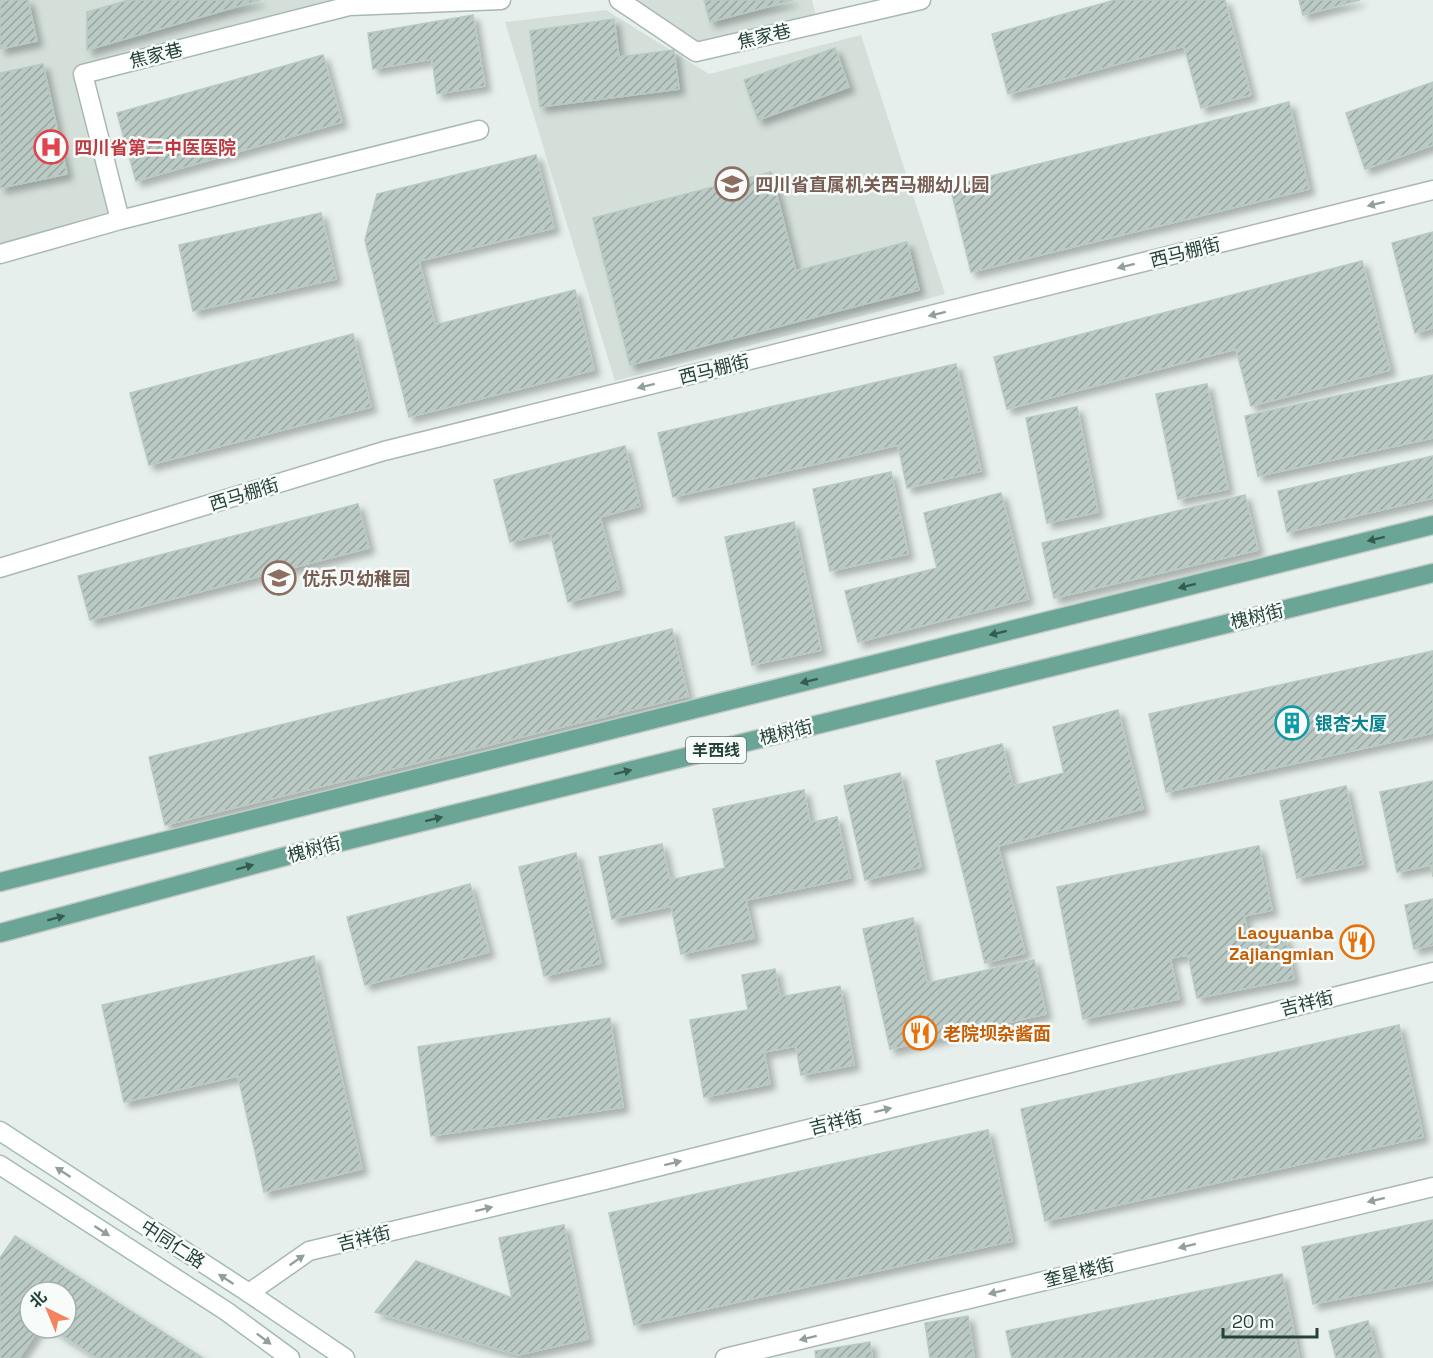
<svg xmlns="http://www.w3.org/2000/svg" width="1433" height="1358" viewBox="0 0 1433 1358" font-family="'Space Grotesk','Noto Sans SC',sans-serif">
  <defs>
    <pattern id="building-hatch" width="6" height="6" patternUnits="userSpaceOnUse" patternTransform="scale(1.5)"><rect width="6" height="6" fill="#bbcac4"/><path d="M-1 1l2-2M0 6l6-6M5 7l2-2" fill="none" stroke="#98a6a0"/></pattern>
    <filter id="shadow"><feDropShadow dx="5.5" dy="5.5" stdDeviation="3" flood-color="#0004"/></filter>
  </defs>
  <rect width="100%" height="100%" fill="#e6efeb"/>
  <path fill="#d4dfda" d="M0,0h501l-152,6 -266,67 37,147 -120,25z
    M619,0h193l6,24 -122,28z
    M606,10l103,64 152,-39 84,259 -330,87 -110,-359z"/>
  <path fill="url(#building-hatch)" stroke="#b8c9c2" stroke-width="1.5" filter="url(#shadow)" d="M0,0h28l9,41 -37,8z
    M129,0h131l-173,50v-38z
    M704,0h89l-83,22z
    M1115,0h110l26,95 -50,13 -17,-62 -176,48 -16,-60z
    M1299,0h61l-57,15z
    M473,15l12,71 -48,8 -5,-35 -59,10 -5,-36z
    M614,19l5,38 55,-7 5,39 -139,18 -10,-76z
    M835,48l14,39 -91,33 -14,-40z
    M323,55l19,67 -206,59 -19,-68z
    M43,64l24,110 -67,14v-115z
    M1433,82v63l-68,24 -19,-56z
    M1289,102l20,87 -338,83 -21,-86z
    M536,155l18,73 -135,33 16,64 140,-35 19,80 -185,47 -44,-177 12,-46z
    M771,172l25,99 111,-29 12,48 -289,75 -37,-147z
    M321,213l15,66 -143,32 -14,-66z
    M1433,232v96l-18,5 -23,-90z
    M1362,261l28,109 -139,36 -15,-57 -229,60 -13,-52z
    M353,334l18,73 -222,58 -19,-72z
    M956,364l25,107 -74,17 -9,-43 -225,52 -15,-64z
    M1433,375v63l-175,38 -13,-60z
    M1207,384l21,105 -50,10 -22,-105z
    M1077,407l21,105 -51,11 -21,-105z
    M625,446l15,60 -40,11 19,72 -51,13 -18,-70 -40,10 -16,-62z
    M1433,456v42l-146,34 -9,-41z
    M891,472l17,82 -78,17 -17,-82z
    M1001,493l27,106 -170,43 -13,-51 92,-23 -13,-55z
    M1245,495l13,55 -204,48 -12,-55z
    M358,504l11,44 -279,72 -12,-44z
    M794,522l27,128 -69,15 -27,-128z
    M672,629l16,67 -523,129 -16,-68z
    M1433,651v82l-267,59 -17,-78z
    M1118,710l25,99 -145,37 27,107 -40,10 -49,-202 66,-17 11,42 51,-13 -11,-46z
    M900,773l21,94 -56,13 -21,-94z
    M1433,781v96l-2,-12 -34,7 -17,-80z
    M1346,786l17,78 -66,14 -17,-77z
    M804,790l6,33 27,-6 13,61 -104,22 8,38 -73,16 -10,-48 -59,13 -13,-62 63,-13 8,36 55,-12 -12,-59z
    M1259,846l13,64 -28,6 6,27 35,-7 9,43 -97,19 -9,-43 -18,3 9,41 -96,20 -26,-132z
    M576,853l25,110 -57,13 -25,-109z
    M470,884l19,68 -124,33 -18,-68z
    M1433,899v46l-19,4 -9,-44z
    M913,918l14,65 107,-23 12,54 -156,35 -27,-120z
    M314,956l48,213 -98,23 -26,-116 -114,26 -22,-97z
    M775,969l5,28 60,-11 14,79 -53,10 -5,-29 -32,6 6,32 -66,13 -14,-77 58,-10 -6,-35z
    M610,1018l13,89 -192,29 -13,-89z
    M1399,1025l24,112 -378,84 -24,-112z
    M988,1130l24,111 -378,84 -25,-112z
    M1433,1220v60l-120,24 -11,-57z
    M564,1225l24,114 -70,16 -143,-43 41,-51 96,37 -13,-60z
    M15,1236l188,122h-106l-46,-30h15v-36h-36v36h9l-20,30h-19v-100z
    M1282,1274l17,84h-287l-6,-27z
    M968,1316l6,42h-44l-5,-35z
    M1368,1321l10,37h-42l-7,-27z
    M870,1342l2,16h-56l-1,-7z"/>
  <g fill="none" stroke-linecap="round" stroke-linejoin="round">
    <defs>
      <path id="street" d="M619,0l77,52 225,-52
        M120,220l359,-90
        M0,254l120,-34 -37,-146 266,-68 152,-6
        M0,568l384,-117 1049,-261
        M249,1293l60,-42 292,-70 832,-209
        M725,1358l708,-171"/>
      <path id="secondary" d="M0,1131l249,162 96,65
        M0,1165l226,146 64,47"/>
      <path id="primary" d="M0,882l1433,-357
        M0,933l320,-86 1113,-274"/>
    </defs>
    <use href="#street" stroke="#a8b8b2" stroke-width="21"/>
    <use href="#secondary" stroke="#a4bbb3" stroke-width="21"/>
    <use href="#primary" stroke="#c2cac8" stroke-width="21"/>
    <use href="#street" stroke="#fff" stroke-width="18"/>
    <use href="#secondary" stroke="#fff" stroke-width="18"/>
    <use href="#primary" stroke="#6aa596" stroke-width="18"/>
  </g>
  <defs><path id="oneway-solid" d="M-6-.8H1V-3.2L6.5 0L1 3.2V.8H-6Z" transform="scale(1.5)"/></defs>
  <g fill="#92a09c">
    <use href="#oneway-solid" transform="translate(1376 204) rotate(166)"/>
    <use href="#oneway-solid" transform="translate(1126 266) rotate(166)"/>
    <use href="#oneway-solid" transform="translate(937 314) rotate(166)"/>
    <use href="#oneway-solid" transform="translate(646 386) rotate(166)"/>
    <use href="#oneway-solid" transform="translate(883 1110) rotate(-14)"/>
    <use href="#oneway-solid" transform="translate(673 1163) rotate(-14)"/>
    <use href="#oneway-solid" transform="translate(63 1172) rotate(-147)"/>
    <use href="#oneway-solid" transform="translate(1376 1200) rotate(166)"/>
    <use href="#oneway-solid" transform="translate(484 1209) rotate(-14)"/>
    <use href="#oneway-solid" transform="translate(102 1231) rotate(33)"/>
    <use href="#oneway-solid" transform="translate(1187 1246) rotate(166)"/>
    <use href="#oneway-solid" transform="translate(297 1260) rotate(-35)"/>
    <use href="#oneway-solid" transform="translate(226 1279) rotate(-147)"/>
    <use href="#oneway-solid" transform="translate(997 1292) rotate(166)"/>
    <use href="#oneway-solid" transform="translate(808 1338) rotate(166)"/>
    <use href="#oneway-solid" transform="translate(264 1339) rotate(37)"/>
  </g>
  <g fill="#365b51">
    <use href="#oneway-solid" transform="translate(1376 539) rotate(166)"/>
    <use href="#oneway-solid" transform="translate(1187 586) rotate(166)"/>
    <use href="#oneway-solid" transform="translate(998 633) rotate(166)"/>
    <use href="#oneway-solid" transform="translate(809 681) rotate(166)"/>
    <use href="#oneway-solid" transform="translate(623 772) rotate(-14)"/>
    <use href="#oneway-solid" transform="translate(434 819) rotate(-14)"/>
    <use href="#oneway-solid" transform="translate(245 867) rotate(-15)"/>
    <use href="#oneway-solid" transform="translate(56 918) rotate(-15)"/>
  </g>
  <defs>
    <symbol id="hospital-ring" viewBox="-11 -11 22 22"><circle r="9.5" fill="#f7fbf9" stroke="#e0444e" stroke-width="1.5"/><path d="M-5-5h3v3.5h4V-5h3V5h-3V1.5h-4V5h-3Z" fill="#e0444e"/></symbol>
    <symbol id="school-ring" viewBox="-11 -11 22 22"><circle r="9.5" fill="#f7fbf9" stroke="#8d6e63" stroke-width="1.5"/><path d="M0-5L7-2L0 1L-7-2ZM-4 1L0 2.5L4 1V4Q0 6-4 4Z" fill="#8d6e63"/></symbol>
    <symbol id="building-ring" viewBox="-11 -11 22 22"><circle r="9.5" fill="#f7fbf9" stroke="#0f9aa8" stroke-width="1.5"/><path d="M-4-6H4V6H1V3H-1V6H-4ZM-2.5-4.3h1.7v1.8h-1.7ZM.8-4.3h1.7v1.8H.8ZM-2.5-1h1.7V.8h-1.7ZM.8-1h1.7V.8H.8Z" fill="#0f9aa8"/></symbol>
    <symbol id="restaurant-ring" viewBox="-11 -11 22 22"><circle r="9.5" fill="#f7fbf9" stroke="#e8710a" stroke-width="1.5"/><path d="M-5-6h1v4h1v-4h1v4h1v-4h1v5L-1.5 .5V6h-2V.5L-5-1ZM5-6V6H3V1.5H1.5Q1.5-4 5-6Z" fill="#e8710a"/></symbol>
  </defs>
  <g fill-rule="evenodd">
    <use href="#hospital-ring" x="32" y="128" width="38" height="38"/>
    <use href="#school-ring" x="713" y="165" width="38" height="38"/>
    <use href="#school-ring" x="260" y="559" width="38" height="38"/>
    <use href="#building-ring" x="1273" y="704" width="38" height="38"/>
    <use href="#restaurant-ring" x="1338" y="923" width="38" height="38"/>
    <use href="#restaurant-ring" x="901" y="1014" width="38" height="38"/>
  </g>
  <g text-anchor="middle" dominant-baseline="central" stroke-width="5" stroke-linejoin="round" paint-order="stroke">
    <rect fill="#f7fbf9" stroke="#637a73" stroke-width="1.5" x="686" y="737" width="60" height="26" rx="4.5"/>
    <g font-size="16" font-weight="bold" fill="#24423a">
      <text x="716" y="750">羊西线</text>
    </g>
    <g font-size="18" fill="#24423a" stroke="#f7fbf9">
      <text transform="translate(764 36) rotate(-13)">焦家巷</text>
      <text transform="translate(156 55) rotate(-14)">焦家巷</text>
      <text transform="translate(1185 252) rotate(-14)">西马棚街</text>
      <text transform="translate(714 369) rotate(-14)">西马棚街</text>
      <text transform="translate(244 494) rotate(-17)">西马棚街</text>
      <text transform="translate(1257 616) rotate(-14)">槐树街</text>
      <text transform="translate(786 732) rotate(-14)">槐树街</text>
      <text transform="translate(314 849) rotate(-15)">槐树街</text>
      <text transform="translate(1307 1003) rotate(-14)">吉祥街</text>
      <text transform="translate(836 1122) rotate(-14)">吉祥街</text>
      <text transform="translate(364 1238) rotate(-14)">吉祥街</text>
      <text transform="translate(173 1244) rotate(33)">中同仁路</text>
      <text transform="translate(1079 1272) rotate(-14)">奎星楼街</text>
    </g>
    <g font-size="18" font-weight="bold" fill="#be3a42" stroke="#f7fbf9" text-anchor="start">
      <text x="74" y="147">四川省第二中医医院</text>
    </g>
    <g font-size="18" font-weight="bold" fill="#785e54" stroke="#f7fbf9" text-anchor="start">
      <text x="755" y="184">四川省直属机关西马棚幼儿园</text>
      <text x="302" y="578">优乐贝幼稚园</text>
    </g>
    <g font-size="18" font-weight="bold" fill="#0d838f" stroke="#f7fbf9" text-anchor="start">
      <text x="1315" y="723">银杏大厦</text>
    </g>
    <g font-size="18" font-weight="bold" fill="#c56008" stroke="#f7fbf9" text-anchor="end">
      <text x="1334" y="932">Laoyuanba<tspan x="1334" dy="21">Zajiangmian</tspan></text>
      <text x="943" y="1033" text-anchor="start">老院坝杂酱面</text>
    </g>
  </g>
  <g transform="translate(48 1310) rotate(317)"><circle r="28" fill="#f7fbf9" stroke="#a3b1ad" stroke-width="1.5"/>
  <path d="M0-4.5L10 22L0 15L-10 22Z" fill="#f4845f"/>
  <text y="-9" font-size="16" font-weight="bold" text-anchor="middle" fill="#24423a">北</text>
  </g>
  <path d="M1223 1328v9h94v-9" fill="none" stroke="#24423a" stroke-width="3"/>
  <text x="1232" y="1328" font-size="18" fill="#24423a" stroke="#f7fbf9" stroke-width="4.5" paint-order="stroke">20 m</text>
</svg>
